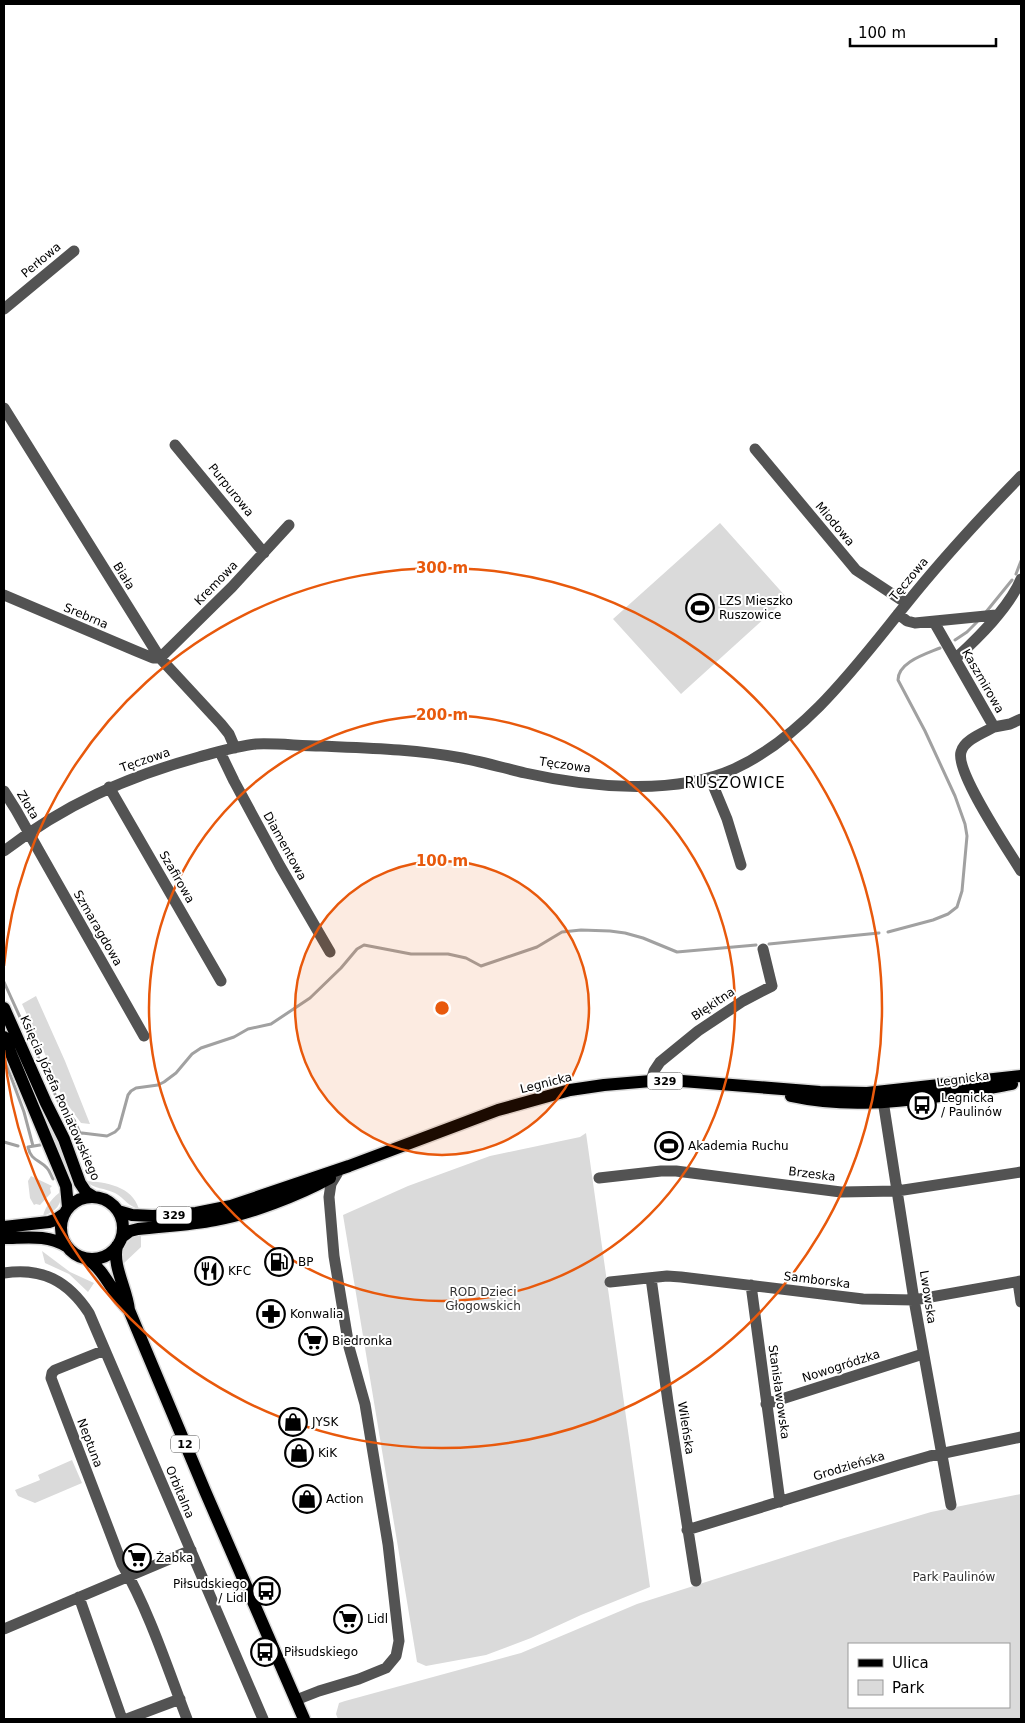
<svg xmlns="http://www.w3.org/2000/svg" width="1025" height="1723" viewBox="0 0 1025 1723" font-family="'DejaVu Sans',sans-serif">
  <rect width="100%" height="100%" fill="#fff"/>
  <path fill="#dadada" fill-rule="evenodd" d="M720,523l67,75 -106,96 -68,-75z
    M36,996l29,65 25,63 -9,-1 -19,-26 -17,-43 -23,-50z
    M7,1030l63,137 -4,2z
    M586,1133l64,454 -69,28 -50,23 -45,17 -60,11 -9,-4 -74,-447 65,-29 82,-30 90,-19z
    M31,1176l21,10 -2,2 1,5 -11,12 -4,-1 -2,1 -4,-7 -2,-17z
    M85,1181c21,1 47,5 54,28 -10,-2 -15,-11 -24,-16 -10,-5 -21,-4 -30,-12z
    M62,1191c0,13 -6,21 -19,25 2,-10 11,-20 19,-25z
    M141,1232v15l-18,17c-4,-15 5,-25 18,-32z
    M42,1251l28,21 24,11 -6,9 -19,-18 -24,-11z
    M72,1460l10,23 -47,20 -17,-7 -3,-6 25,-10 -2,-5z
    M1021,1494v225h-683l-2,-5 3,-11 6,-2 176,-48 116,-49 204,-65 90,-27zM849,1644h160v63h-160z"/>
  <g fill="none" stroke-linecap="round" stroke-linejoin="round">
    <path stroke="#a1a1a1" stroke-width="3" d="M1016,574l5,-13
      M986,612l26,-32
      M955,640l12,-8 10,-10
      M888,932l45,-12 15,-6 9,-7 5,-16 5,-55 -2,-12 -10,-28 -30,-65 -27,-51c0,-18 28,-26 42,-32
      M769,944l110,-11
      M4,982l55,121 15,17 6,13
      M4,1058l20,54 9,34
      M72,1134l10,-1 25,3 8,-4 4,-4 9,-33 3,-4 5,-3 22,-3 6,-3 12,-9 16,-19 9,-6 33,-11 14,-8 23,-5 39,-26 31,-30 16,-19 7,-4 47,9h37l18,4 15,8 56,-19 25,-15 19,-2 29,1 15,2 18,5 34,14 79,-7
      M4,1142l14,4
      M40,1145l-12,2c3,14 11,12 19,21 3,3 4,8 6,11"/>
    <defs>
      <path id="major" d="M4,1008l42,95 18,36 16,44 6,9 8,5
        M4,1037l62,149 2,21
        M791,1096c50,11 98,7 149,0 24,-4 48,-7 72,-12
        M61 1228a31 31 0 1 1 62 0a31 31 0 1 1-62 0Z
        M118,1211l14,4 21,1 43,-3 35,-7 118,-40 149,-56 72,-20 34,-5 47,-4h31l138,11 47,1 154,-17
        M4,1227l45,-5 6,-2 9,-6
        M122,1237l8,-6 8,-2c26,-3 52,-4 77,-9 35,-6 84,-25 115,-42
        M4,1238c21,0 43,-4 62,8
        M117,1246c-5,20 10,43 12,64l76,181 99,228
        M87,1259c19,12 25,35 42,51"/>
    </defs>
    <use href="#major" stroke="#dbdbdb" stroke-width="15"/>
    <path stroke="#535353" stroke-width="11" d="M4,309l70,-58
      M4,408l156,250 61,66 8,10 6,14
      M175,445l89,108
      M755,449l101,121 50,33
      M4,595l132,56 17,7h7l72,-71 57,-62
      M898,614l9,7 8,2 81,-8
      M934,622l60,105 16,-3 11,-5
      M955,659c23,-21 54,-51 66,-80
      M994,727c-11,6 -30,13 -33,25 -6,20 48,99 60,119
      M220,752l14,29 46,85 50,86
      M710,778l17,41 14,46
      M109,787l112,194
      M4,791l12,19 23,41 105,185
      M4,851c60,-46 122,-74 195,-94 19,-5 38,-11 57,-13 21,-1 44,2 65,2 47,2 94,3 141,12 21,4 42,10 63,15 63,14 149,23 209,-4 72,-33 125,-107 173,-166 36,-45 74,-86 114,-127
      M651,1081l3,-10 6,-9 38,-31 45,-30 29,-15 -9,-37
      M882,1094l32,206 37,205
      M599,1178l62,-7h15l165,21 56,-1 124,-19
      M4,1273c38,-6 64,8 85,40l174,406
      M651,1278l17,124 28,179
      M610,1282l57,-6 14,1 182,22 51,1 107,-19
      M1018,1282l3,20
      M751,1285l29,217
      M105,1350l-50,20 -3,3 -1,5 71,186c28,49 45,103 65,155
      M766,1404l157,-50
      M687,1530l212,-65 31,-9 91,-19
      M79,1597l43,122
      M4,1629l187,-79
      M296,1700l23,-9 40,-12 27,-11 10,-12 3,-15 -11,-97 -23,-140 -16,-57 -15,-91 -5,-59 2,-13 6,-10
      M127,1719l53,-20"/>
    <use href="#major" stroke="#000" stroke-width="12"/>
  </g>
  <circle cx="442" cy="1008" r="147" fill="#e8590c" fill-opacity=".12"/>
  <g fill="none" stroke="#e8590c" stroke-width="2.5">
    <circle cx="442" cy="1008" r="147"/>
    <circle cx="442" cy="1008" r="293"/>
    <path d="M4 966A440 440 0 1 1 4 1050"/>
  </g>
  <defs>
    <symbol id="stadium-ring" viewBox="-11 -11 22 22"><circle r="9.5" fill="#fff" stroke="#000" stroke-width="1.5"/><path d="M0-5a6.5 5 0 1 0 0 10a6.5 5 0 1 0 0-10ZM-3.5-1.8h7v3.6h-7Z" fill="#000"/></symbol>
    <symbol id="bus-ring" viewBox="-11 -11 22 22"><circle r="9.5" fill="#fff" stroke="#000" stroke-width="1.5"/><path d="M-5-6H5V4H4V6H2V4H-2V6H-4V4H-5ZM-3.5-4V0h7V-4ZM-3.5 1.2v1.5H-2V1.2ZM2 1.2v1.5H3.5V1.2Z" fill="#000"/></symbol>
    <symbol id="fuel-ring" viewBox="-11 -11 22 22"><circle r="9.5" fill="#fff" stroke="#000" stroke-width="1.5"/><path d="M-5.5-6h7V0h2V4h1.3V-2.5L3-4.5l.8-.8L6-3V5H2.5V1h-1V6h-7ZM-4.2-4.7v3.2H.2V-4.7Z" fill="#000"/></symbol>
    <symbol id="restaurant-ring" viewBox="-11 -11 22 22"><circle r="9.5" fill="#fff" stroke="#000" stroke-width="1.5"/><path d="M-5-6h1v4h1v-4h1v4h1v-4h1v5L-1.5 .5V6h-2V.5L-5-1ZM5-6V6H3V1.5H1.5Q1.5-4 5-6Z" fill="#000"/></symbol>
    <symbol id="pharmacy-ring" viewBox="-11 -11 22 22"><circle r="9.5" fill="#fff" stroke="#000" stroke-width="1.5"/><path d="M-2-6h4v4h4v4h-4v4h-4v-4h-4v-4h4Z" fill="#000"/></symbol>
    <symbol id="supermarket-ring" viewBox="-11 -11 22 22"><circle r="9.5" fill="#fff" stroke="#000" stroke-width="1.5"/><path d="M-6-5.5h2.5l.6 2H6L4.5 2H-2.5L-4.4-4H-6ZM-1.5 3.2a1.3 1.3 0 1 0 .1 0ZM3 3.2a1.3 1.3 0 1 0 .1 0Z" fill="#000"/></symbol>
    <symbol id="shop-ring" viewBox="-11 -11 22 22"><circle r="9.5" fill="#fff" stroke="#000" stroke-width="1.5"/><path d="M-5-2.5h2.3a2.7 3.5 0 0 1 5.4 0H5L5.5 6h-11ZM-1.5-2.5h3a1.5 2.3 0 0 0-3 0Z" fill="#000"/></symbol>
  </defs>
  <g fill-rule="evenodd">
    <use href="#stadium-ring" x="684" y="592" width="32" height="32"/>
    <use href="#bus-ring" x="906" y="1089" width="32" height="32"/>
    <use href="#stadium-ring" x="653" y="1130" width="32" height="32"/>
    <use href="#fuel-ring" x="263" y="1246" width="32" height="32"/>
    <use href="#restaurant-ring" x="193" y="1255" width="32" height="32"/>
    <use href="#pharmacy-ring" x="255" y="1298" width="32" height="32"/>
    <use href="#supermarket-ring" x="297" y="1325" width="32" height="32"/>
    <use href="#shop-ring" x="277" y="1406" width="32" height="32"/>
    <use href="#shop-ring" x="283" y="1437" width="32" height="32"/>
    <use href="#shop-ring" x="291" y="1483" width="32" height="32"/>
    <use href="#supermarket-ring" x="121" y="1542" width="32" height="32"/>
    <use href="#bus-ring" x="250" y="1575" width="32" height="32"/>
    <use href="#supermarket-ring" x="332" y="1603" width="32" height="32"/>
    <use href="#bus-ring" x="249" y="1636" width="32" height="32"/>
  </g>
  <g text-anchor="middle" dominant-baseline="central" stroke-width="4" stroke-linejoin="round" paint-order="stroke">
    <g fill="#fff" stroke="#4c4c4c" stroke-width="1">
      <rect x="647.5" y="1072.5" width="35" height="17" rx="4"/>
      <rect x="156.5" y="1206.5" width="35" height="17" rx="4"/>
      <rect x="171" y="1435.5" width="28" height="17" rx="4"/>
    </g>
    <g font-size="11" font-weight="bold" fill="#000">
      <text x="665" y="1081">329</text>
      <text x="174" y="1215">329</text>
      <text x="185" y="1444">12</text>
    </g>
    <g font-size="12" fill="#000" stroke="#fff">
      <text transform="translate(41 260) rotate(-40)">Perłowa</text>
      <text transform="translate(231 490) rotate(51)">Purpurowa</text>
      <text transform="translate(835 524) rotate(50)">Miodowa</text>
      <text transform="translate(124 576) rotate(58)">Biała</text>
      <text transform="translate(909 579) rotate(-50)">Tęczowa</text>
      <text transform="translate(216 583) rotate(-46)">Kremowa</text>
      <text transform="translate(86 616) rotate(23)">Srebrna</text>
      <text transform="translate(983 681) rotate(60)">Kaszmirowa</text>
      <text transform="translate(145 760) rotate(-19)">Tęczowa</text>
      <text transform="translate(565 765) rotate(8)">Tęczowa</text>
      <text transform="translate(28 805) rotate(59)">Złota</text>
      <text transform="translate(285 846) rotate(61)">Diamentowa</text>
      <text transform="translate(177 877) rotate(60)">Szafirowa</text>
      <text transform="translate(98 928) rotate(60)">Szmaragdowa</text>
      <text transform="translate(713 1004) rotate(-34)">Błękitna</text>
      <text transform="translate(963 1079) rotate(-8)">Legnicka</text>
      <text transform="translate(546 1083) rotate(-14)">Legnicka</text>
      <text transform="translate(60 1098) rotate(66)">Księcia Józefa Poniatowskiego</text>
      <text transform="translate(812 1174) rotate(7)">Brzeska</text>
      <text transform="translate(817 1280) rotate(7)">Samborska</text>
      <text transform="translate(928 1297) rotate(81)">Lwowska</text>
      <text transform="translate(841 1366) rotate(-18)">Nowogródzka</text>
      <text transform="translate(779 1392) rotate(82)">Stanisławowska</text>
      <text transform="translate(686 1428) rotate(81)">Wileńska</text>
      <text transform="translate(90 1443) rotate(69)">Neptuna</text>
      <text transform="translate(849 1466) rotate(-17)">Grodzieńska</text>
      <text transform="translate(180 1492) rotate(67)">Orbitalna</text>
    </g>
    <g font-size="12" fill="#000" stroke="#fff" text-anchor="start">
      <text x="719" y="601">LZS Mieszko<tspan x="719" dy="14">Ruszowice</tspan></text>
      <text x="941" y="1098">Legnicka<tspan x="941" dy="14">/ Paulinów</tspan></text>
      <text x="688" y="1146">Akademia Ruchu</text>
      <text x="298" y="1262">BP</text>
      <text x="228" y="1271">KFC</text>
      <text x="290" y="1314">Konwalia</text>
      <text x="332" y="1341">Biedronka</text>
      <text x="312" y="1422">JYSK</text>
      <text x="318" y="1453">KiK</text>
      <text x="326" y="1499">Action</text>
      <text x="156" y="1558">Żabka</text>
      <text x="247" y="1584" text-anchor="end">Piłsudskiego<tspan x="247" dy="14">/ Lidl</tspan></text>
      <text x="367" y="1619">Lidl</text>
      <text x="284" y="1652">Piłsudskiego</text>
    </g>
    <g font-size="12" fill="#313131" stroke="#fff">
      <text x="483" y="1292">ROD Dzieci<tspan x="483" dy="14">Głogowskich</tspan></text>
      <text x="954" y="1577">Park Paulinów</text>
    </g>
    <g font-size="15" letter-spacing="1" fill="#000" stroke="#fff">
      <text x="735" y="783">RUSZOWICE</text>
    </g>
  </g>
  <circle cx="442" cy="1008" r="8" fill="#e8590c" stroke="#fff" stroke-width="2.5"/>
  <g font-size="15" text-anchor="middle" font-weight="bold" fill="#e8590c" stroke="#fff" stroke-width="4" stroke-linejoin="round" paint-order="stroke">
    <text x="442" y="573">300 m</text>
    <text x="442" y="720">200 m</text>
    <text x="442" y="866">100 m</text>
  </g>
  <rect width="1025" height="1723" fill="none" stroke="#000000" stroke-width="10"/>
  <rect x="848" y="1643" width="162" height="65" fill="#ffffff" stroke="#999999"/>
  <rect x="858" y="1659" width="25" height="8" fill="#000000" stroke="#999999"/>
  <text x="892" y="1668" font-size="15" fill="#000000">Ulica</text>
  <rect x="858" y="1680" width="25" height="15" fill="#dadada" stroke="#999999"/>
  <text x="892" y="1693" font-size="15" fill="#000000">Park</text>
  <path d="M850 38v8h146v-8" fill="none" stroke="#000000" stroke-width="2.5"/>
  <text x="858" y="38" font-size="15" fill="#000000" stroke="#ffffff" stroke-width="4" paint-order="stroke">100 m</text>
</svg>
